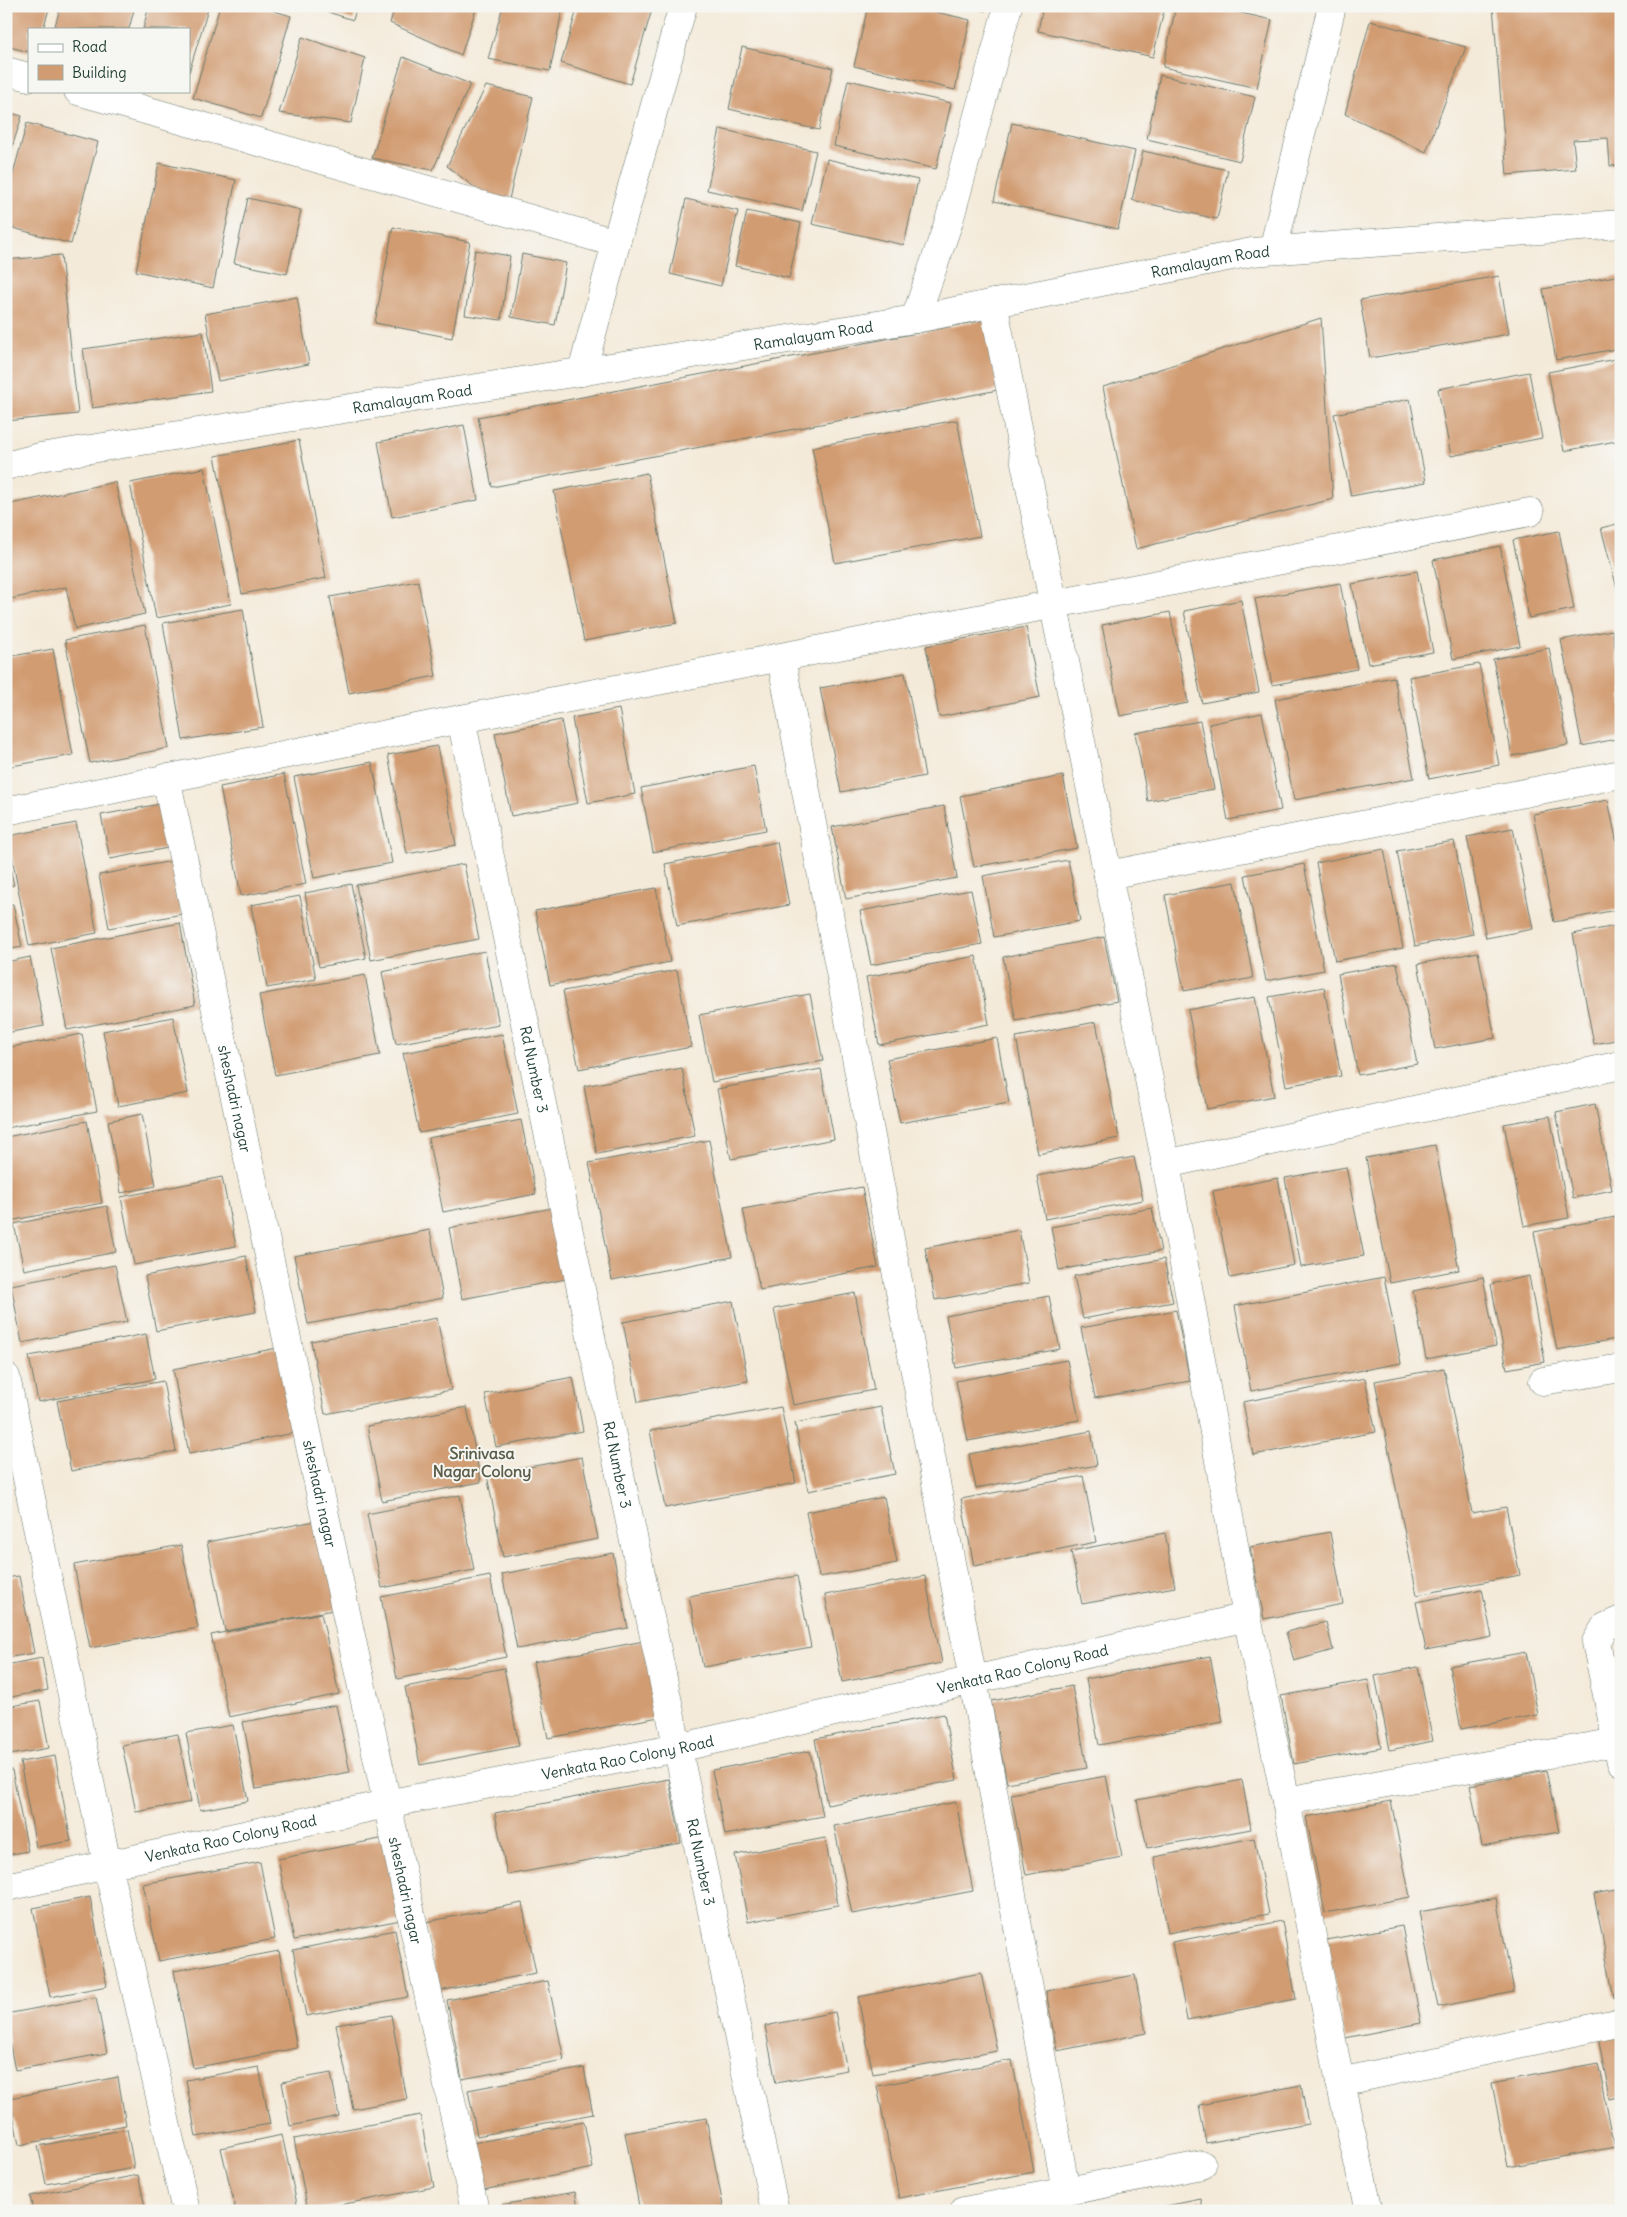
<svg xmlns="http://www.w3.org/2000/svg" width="1627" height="2217" viewBox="0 0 1627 2217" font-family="Delius,sans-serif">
  <rect width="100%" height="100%" fill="#f6f6f2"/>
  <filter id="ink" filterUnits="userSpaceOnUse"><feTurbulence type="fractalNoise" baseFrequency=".02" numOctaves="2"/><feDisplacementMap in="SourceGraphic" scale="10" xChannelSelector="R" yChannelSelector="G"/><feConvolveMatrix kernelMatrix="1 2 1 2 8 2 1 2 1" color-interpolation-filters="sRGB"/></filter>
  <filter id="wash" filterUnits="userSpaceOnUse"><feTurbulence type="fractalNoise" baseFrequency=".0096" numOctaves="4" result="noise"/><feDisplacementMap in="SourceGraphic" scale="20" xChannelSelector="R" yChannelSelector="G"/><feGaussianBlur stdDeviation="1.12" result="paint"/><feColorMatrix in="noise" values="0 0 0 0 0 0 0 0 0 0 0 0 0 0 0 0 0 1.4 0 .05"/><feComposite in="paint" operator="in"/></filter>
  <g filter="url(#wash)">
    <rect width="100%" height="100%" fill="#f4ead9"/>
    <g id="blocks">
      <path fill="#d19c72" d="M6,6h44l-7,23h-14v23l-23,-6z
        M61,6h74l-6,23h-75z
        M149,6h60l-20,66v-43h-46z
        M220,6h38l33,10 -30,102 -68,-20z
        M309,6h48l-4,14z
        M395,6h82l-16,49 -71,-32z
        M503,6h60l-13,65 -62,-12z
        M578,6h75l-23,78 -69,-21z
        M868,6h43l59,14 -15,70 -101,-24z
        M965,6h21l-1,5z
        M1043,6h122l-12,51 -115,-26z
        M1176,6h34l62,14 -15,68 -94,-21z
        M1493,6l128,1v158l-11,1 -2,-28 -35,2 3,29 -69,6z
        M1370,21l96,26 -40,105 -81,-38z
        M302,37l63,21 -14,65 -72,-10z
        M742,47l91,21 -14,62 -90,-21z
        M403,57l67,27 -37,86 -61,-12z
        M1160,75l95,22 -15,64 -93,-22z
        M848,80l103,23 -15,66 -102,-23z
        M486,86l47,11 -27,115 -59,-46z
        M6,112l16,4 -15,47h-1z
        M27,123l71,19 -27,102 -65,-18v-27z
        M1012,123l123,28 -17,78 -124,-28z
        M720,129l96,22 -14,60 -95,-21z
        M1143,151l85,19 -11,49 -85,-19z
        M827,159l91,21 -14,65 -92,-21z
        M159,163l77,17 -23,108 -77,-17z
        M248,198l53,12 -14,64 -53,-11z
        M686,199l52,12 -17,75 -51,-12z
        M747,211l54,12 -12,55 -54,-12z
        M393,227l77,15 -18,96 -77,-15z
        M475,250l35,6 -9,64 -36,-5z
        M522,254l44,9 -11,62 -44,-8z
        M61,255l17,159 -72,7v-161z
        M1621,275v73l-65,12 -13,-71z
        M1499,276l10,58 -139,24 -10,-58z
        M297,297l12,67 -91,17 -13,-67z
        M1321,318l12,181 -197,50 -33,-162z
        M985,320l13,70 -506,97 -14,-70z
        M203,332l8,59 -119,17 -9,-59z
        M1621,358v82l-57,11 -16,-79z
        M1529,372l13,66 -91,18 -13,-67z
        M1410,399l16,83 -75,14 -17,-82z
        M957,420l23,116 -145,27 -23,-116z
        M464,425l14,75 -86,17 -14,-75z
        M299,440l27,138 -84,16 -27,-138z
        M204,468l27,136 -75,14 -26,-135z
        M647,473l30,150 -93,18 -30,-150z
        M115,482l30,132 -70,15 -9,-42 -60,13v-95z
        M1621,523v69h-3l-17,-64z
        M1559,531l15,78 -45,9 -16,-78z
        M1500,546l20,100 -67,13 -20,-99z
        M1417,571l16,81 -65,12 -16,-80z
        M418,581l18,95 -87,17 -19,-96z
        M1340,583l17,86 -85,16 -17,-86z
        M1241,600l18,92 -57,11 -18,-92z
        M243,609l20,118 -80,13 -20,-117z
        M1170,612l18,91 -68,13 -18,-91z
        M145,625l24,123 -79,15 -25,-123z
        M1026,627l14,70 -101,20 -13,-71z
        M1612,630l9,46v62l-39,8 -21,-106z
        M1549,648l19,97 -56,11 -19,-97z
        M53,649l20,106 -67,12v-110z
        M1479,664l20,101 -70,14 -20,-102z
        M905,673l20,103 -84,16 -21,-104z
        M1394,677l20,101 -120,22 -19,-101z
        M619,709l16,85 -47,9 -16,-85z
        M1262,713l19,97 -53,10 -19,-96z
        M561,720l17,83 -67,13 -16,-83z
        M1200,721l14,68 -66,12 -13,-68z
        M437,746l19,99 -49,9 -19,-99z
        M372,762l20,101 -78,15 -20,-101z
        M754,766l12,64 -113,22 -12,-64z
        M284,774l22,110 -65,12 -21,-109z
        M1063,776l14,72 -103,19 -14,-71z
        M1608,800l13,63v46l-67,13 -21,-108z
        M160,804l8,44 -58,11 -9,-44z
        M944,806l13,72 -111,21 -14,-72z
        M76,823l21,110 -68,13 -21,-110z
        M1513,828l20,101 -47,9 -19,-101z
        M1454,841l19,93 -58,12 -18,-95z
        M777,842l12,63 -112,21 -12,-62z
        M1384,849l19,99 -68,13 -19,-98z
        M6,851l8,34 -8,1z
        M1068,860l12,61 -86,16 -11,-61z
        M172,861l10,53 -73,14 -10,-53z
        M464,864l15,75 -108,21 -15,-75z
        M1304,864l20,106 -58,11 -21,-106z
        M1235,882l18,96 -69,13 -19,-96z
        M351,884l15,74 -47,9 -14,-74z
        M656,888l14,74 -120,23 -15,-74z
        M971,890l11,54 -111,21 -11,-54z
        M300,896l16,83 -49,9 -16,-83z
        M13,904l9,43 -16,3v-45z
        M180,923l15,82 -128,25 -16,-82z
        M1621,925v114l-27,5 -21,-110z
        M1104,937l13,64 -101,20 -13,-64z
        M485,951l14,74 -103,19 -14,-72z
        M1478,952l17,86 -60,11 -17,-85z
        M976,956l13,68 -110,21 -13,-68z
        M30,957l14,69 -38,7v-71z
        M1397,963l20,101 -59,11 -20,-101z
        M677,970l14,77 -112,22 -16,-78z
        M365,975l15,80 -105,20 -16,-80z
        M1324,987l17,89 -55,10 -17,-89z
        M810,994l13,67 -111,21 -13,-67z
        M1255,997l19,99 -67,13 -19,-99z
        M173,1017l15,76 -70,13 -15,-75z
        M1096,1022l23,116 -81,16 -22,-117z
        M82,1034l15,77 -91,17v-80z
        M502,1034l16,80 -99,19 -16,-80z
        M997,1038l12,65 -109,20 -13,-64z
        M682,1068l13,68 -98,18 -13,-68z
        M821,1069l13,70 -103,20 -14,-70z
        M1595,1104l17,86 -39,8 -17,-86z
        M142,1114l14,72 -35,7 -13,-72z
        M1550,1116l19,102 -45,8 -20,-102z
        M521,1120l15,74 -93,18 -15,-74z
        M87,1121l15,82 -93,18 -3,-13v-71z
        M709,1140l23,117 -120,23 -23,-117z
        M1435,1145l24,125 -69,13 -24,-125z
        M1134,1157l9,43 -98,19 -8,-43z
        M1346,1167l18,89 -63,11 -16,-89z
        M222,1177l14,69 -102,19 -13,-68z
        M1278,1178l16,87 -64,13 -17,-87z
        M862,1187l16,80 -118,23 -17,-81z
        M107,1206l9,46 -92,18 -10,-46z
        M552,1208l14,71 -104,20 -13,-71z
        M1152,1208l9,43 -102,19 -8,-43z
        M1621,1216v122l-64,12 -23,-118z
        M430,1230l13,68 -135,26 -14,-68z
        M1019,1230l10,53 -94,17 -10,-52z
        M246,1256l10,56 -100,19 -11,-55z
        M1164,1259l9,43 -90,17 -9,-43z
        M115,1265l12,57 -105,21 -11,-58z
        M1529,1276l16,86 -38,7 -16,-85z
        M1384,1277l17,86 -150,28 -16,-85z
        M1483,1277l13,69 -70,13 -13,-68z
        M855,1293l19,97 -81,15 -19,-96z
        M1049,1296l11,53 -104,19 -10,-52z
        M733,1301l15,80 -110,21 -15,-80z
        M1176,1310l14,71 -95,17 -14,-70z
        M437,1318l14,72 -126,24 -14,-73z
        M146,1334l9,45 -117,23 -9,-46z
        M277,1348l17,85 -105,21 -16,-85z
        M1067,1360l12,60 -111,21 -12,-60z
        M1444,1368l28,145 34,-6 14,68 -103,20 -42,-214z
        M573,1377l10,54 -87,16 -11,-53z
        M1365,1378l11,54 -123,23 -10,-53z
        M163,1381l13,70 -105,20 -14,-70z
        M467,1407l14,75 -99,19 -15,-75z
        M781,1407l15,76 -131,25 -15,-77z
        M881,1407l14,67 -87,17 -13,-68z
        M1091,1431l6,34 -121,23 -7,-34z
        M582,1457l16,82 -95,18 -16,-82z
        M1083,1476l13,66 -122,24 -13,-67z
        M460,1495l14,75 -92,18 -15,-74z
        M884,1497l13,66 -78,14 -13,-65z
        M320,1520l18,89 -113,22 -18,-89z
        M1330,1532l13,72 -79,15 -14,-72z
        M1165,1533l10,54 -93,17 -11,-53z
        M181,1545l17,83 -108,20 -16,-83z
        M613,1553l15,75 -111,21 -15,-75z
        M19,1576l15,77 -28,5v-80z
        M490,1576l16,81 -109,22 -16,-82z
        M797,1576l14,71 -108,20 -14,-71z
        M925,1576l17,87 -100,19 -17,-87z
        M1482,1589l10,48 -66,13 -10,-48z
        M321,1613l18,81 -110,23 -18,-82z
        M1326,1622l7,28 -39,11 -8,-29z
        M644,1641l15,76 -111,21 -15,-76z
        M1526,1652l12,63 -77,14 -12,-63z
        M1210,1656l13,66 -124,23 -13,-66z
        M42,1658l6,32 -42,8v-33z
        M1418,1667l15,74 -43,9 -15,-74z
        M504,1668l15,78 -99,19 -15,-78z
        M1368,1680l13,68 -87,16 -13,-68z
        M1072,1686l15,82 -80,15 -16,-82z
        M40,1701l9,47 -39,7 -4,-21v-27z
        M336,1705l14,67 -94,17 -13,-67z
        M944,1714l13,66 -130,25 -12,-66z
        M233,1725l15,76 -48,9 -14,-77z
        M178,1734l13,68 -55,10 -14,-67z
        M810,1751l13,65 -98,19 -13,-65z
        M55,1756l16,85 -35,6 -16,-85z
        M12,1770l16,81 -22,4v-84z
        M1546,1770l13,62 -77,14 -12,-61z
        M1106,1776l16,81 -96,18 -15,-81z
        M669,1779l12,64 -174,32 -12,-62z
        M1242,1780l9,49 -104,19 -10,-48z
        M1391,1801l19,96 -85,16 -19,-96z
        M956,1802l17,89 -121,23 -18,-88z
        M385,1838l16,82 -107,20 -16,-81z
        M825,1838l13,67 -90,17 -13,-67z
        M1254,1838l15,76 -101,19 -14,-76z
        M260,1862l15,77 -116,22 -16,-77z
        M1621,1889v107l-7,2 -20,-104z
        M90,1897l17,89 -57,11 -17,-89z
        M1496,1898l18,94 -76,15 -19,-95z
        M522,1903l14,70 -97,18 -13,-69z
        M1282,1921l14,78 -109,21 -15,-78z
        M1402,1926l19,97 -76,15 -19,-98z
        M395,1930l13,67 -102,19 -13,-66z
        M279,1951l18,97 -104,20 -19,-97z
        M981,1973l16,78 -124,23 -15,-77z
        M1135,1975l11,58 -89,18 -11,-60z
        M548,1981l16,79 -102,19 -15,-79z
        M96,1997l11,56 -92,17 -9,-44v-12z
        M835,2012l12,58 -71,13 -11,-57z
        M391,2015l16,84 -54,10 -17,-84z
        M1621,2033v64l-11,2 -12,-62z
        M1012,2060l22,112 -135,26 -22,-112z
        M1598,2063l17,84 -107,20 -16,-84z
        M259,2067l11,57 -74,13 -10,-57z
        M584,2068l9,46 -116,22 -9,-46z
        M331,2073l8,43 -49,10 -8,-44z
        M118,2077l8,48 -107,20 -9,-47z
        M6,2078l4,15 -4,1z
        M1301,2085l7,39 -102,19 -7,-38z
        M420,2115l14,72 -126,24 -14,-72z
        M706,2118l18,93h-84l-15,-78z
        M584,2122l9,46 -110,22 -10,-47z
        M127,2129l7,39 -88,16 -8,-38z
        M282,2135l15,69 -29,7h-32l-15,-63z
        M138,2175l8,36h-113l-3,-15z
        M575,2192l4,19h-76l-2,-6z
        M1201,2199l2,12h-57v-1z"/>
    </g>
  </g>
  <g filter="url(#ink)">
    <use href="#blocks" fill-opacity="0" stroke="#6a7a6e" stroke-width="1"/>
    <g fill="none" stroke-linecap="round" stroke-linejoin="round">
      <defs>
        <g id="minor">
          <path d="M6,71l23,6"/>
          <path d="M78,91l538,152"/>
          <path d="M1273,250l59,-244"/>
          <path d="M993,303l173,861 81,453 39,184 54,281 29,129"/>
          <path d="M915,319l34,-98 59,-215"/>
          <path d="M781,658l192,1022 93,511"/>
          <path id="s1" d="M461,719l314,1492"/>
          <path id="s2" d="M166,778l309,1433"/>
          <path d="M6,811l455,-92 1069,-207"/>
          <path d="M1108,875l513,-101"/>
          <path d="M1166,1164l455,-99"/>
          <path d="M6,1377l101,487 79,347"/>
          <path d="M1543,1381l78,-13"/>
          <path d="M1621,1620l-16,7 -9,15 25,120"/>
          <path d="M1286,1801l330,-59"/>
          <path id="s3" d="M6,1887l380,-83 292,-56 569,-131"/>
          <path d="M1340,2082l281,-60"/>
          <path d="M964,2211l238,-46"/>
        </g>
        <g id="tertiary">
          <path d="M582,372l34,-129 67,-237"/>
          <path id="s4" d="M6,466l34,-9 875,-138 337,-67 369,-28"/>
        </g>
      </defs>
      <use href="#minor" stroke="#6a7a6e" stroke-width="29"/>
      <use href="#tertiary" stroke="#6a7a6e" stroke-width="29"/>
      <use href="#minor" stroke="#fff" stroke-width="28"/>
      <use href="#tertiary" stroke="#fff" stroke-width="28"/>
    </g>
  </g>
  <g text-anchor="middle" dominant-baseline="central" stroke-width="4" stroke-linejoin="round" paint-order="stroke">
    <g font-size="15" fill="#1f3d34" stroke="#f6f6f2">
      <text stroke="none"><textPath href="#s4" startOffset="1222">Ramalayam Road</textPath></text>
      <text stroke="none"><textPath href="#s4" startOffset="818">Ramalayam Road</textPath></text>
      <text stroke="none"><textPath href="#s4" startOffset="412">Ramalayam Road</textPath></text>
      <text stroke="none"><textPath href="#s1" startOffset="358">Rd Number 3</textPath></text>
      <text stroke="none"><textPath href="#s2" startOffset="328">sheshadri nagar</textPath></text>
      <text stroke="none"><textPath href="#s1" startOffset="762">Rd Number 3</textPath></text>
      <text stroke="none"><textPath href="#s2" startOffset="732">sheshadri nagar</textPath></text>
      <text stroke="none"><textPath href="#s3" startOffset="1040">Venkata Rao Colony Road</textPath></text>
      <text stroke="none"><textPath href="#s3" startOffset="635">Venkata Rao Colony Road</textPath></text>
      <text stroke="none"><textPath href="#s3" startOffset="230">Venkata Rao Colony Road</textPath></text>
      <text stroke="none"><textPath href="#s1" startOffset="1168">Rd Number 3</textPath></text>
      <text stroke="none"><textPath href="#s2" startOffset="1138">sheshadri nagar</textPath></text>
    </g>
    <g font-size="16" font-weight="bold" fill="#5d5e4a" stroke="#f6f6f2">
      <text x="482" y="1453">Srinivasa<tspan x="482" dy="18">Nagar Colony</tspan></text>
    </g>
  </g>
  <rect width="1627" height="2217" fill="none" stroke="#f6f6f2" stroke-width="25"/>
  <rect x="28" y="28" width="162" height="65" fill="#f6f6f2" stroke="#a0aca6"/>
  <rect x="38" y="44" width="25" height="8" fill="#ffffff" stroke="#a0aca6"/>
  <text x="72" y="52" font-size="15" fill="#1f3d34">Road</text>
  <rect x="38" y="65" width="25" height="15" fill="#d19c72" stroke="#a0aca6"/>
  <text x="72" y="78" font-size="15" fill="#1f3d34">Building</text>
</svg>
